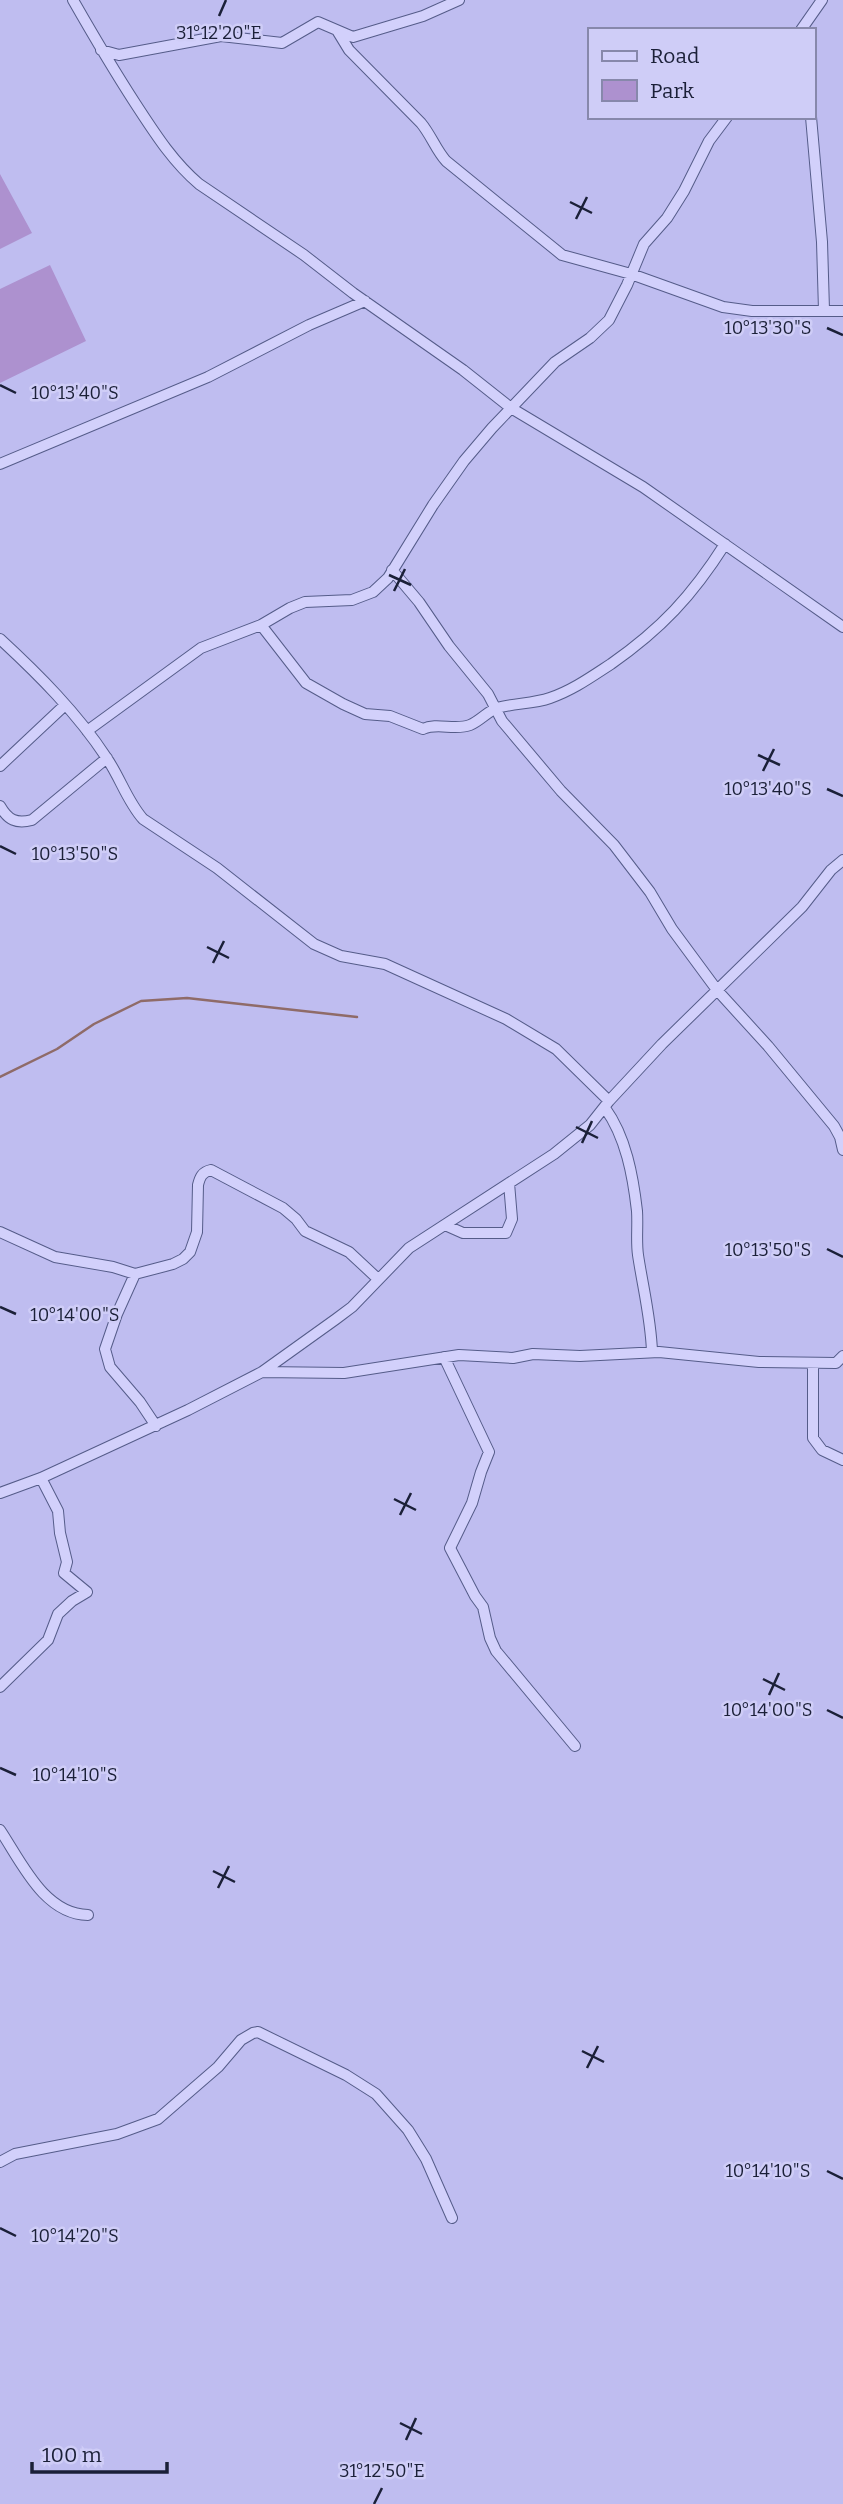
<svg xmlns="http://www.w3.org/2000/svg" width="843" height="2504" viewBox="0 0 843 2504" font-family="Bitter,serif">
  <rect width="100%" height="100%" fill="#bfbdf0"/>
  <path fill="#ad91cf" d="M0,174l32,59 -32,16z
    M50,265l36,76 -86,42v-94z"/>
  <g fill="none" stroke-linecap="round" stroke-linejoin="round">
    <path stroke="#8f6b68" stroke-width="2.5" d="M0,1077l57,-28 37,-25 47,-23 46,-3 170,19"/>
    <defs>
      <path id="minor" d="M73,0c20,35 40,69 62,103 19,29 37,58 64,81l105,71 49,38 110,77 48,38 132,79 200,140
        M801,30l21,-30
        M338,32l11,18 72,73c10,12 15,27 25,38l116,94 69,19 92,33 29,4h91
        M101,50l18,5 102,-19 61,7 36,-21 35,15 70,-21 36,-16
        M811,117l11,125 2,68
        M0,464l208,-87 101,-52 56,-24
        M392,570l27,32 30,44 39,48 14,27 59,70 53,54 36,47 22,37 45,61 51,56 66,80 6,11 3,13
        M261,625l45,58 37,21 22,10 25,2 33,13c14,-7 32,2 47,-4 10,-4 18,-14 27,-17 17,-5 36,-4 53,-10 23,-8 41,-21 61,-34 50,-35 81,-68 114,-120
        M0,639c39,36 77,74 106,118 14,20 21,44 37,62l74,49 97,76 27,12 44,8 121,55 50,30 53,52
        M87,731l114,-83 60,-23 29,-17 15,-6 47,-2 21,-8 15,-14 45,-73 31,-44 28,-33 63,-66 35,-24 19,-18 18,-35 17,-41 23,-26 17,-27 25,-50 18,-24
        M0,766l65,-61
        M0,806c8,14 16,18 32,14l75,-62
        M605,1108c21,29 28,68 32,103 1,15 -1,30 1,44 5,33 13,64 14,97
        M445,1225l18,8h43l6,-14 -3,-36
        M0,1232l55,25 58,10 22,7 38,-10 10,-5 7,-7 7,-20 1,-47c2,-8 4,-13 13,-15l72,38 13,11 9,12 44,21 29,27
        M135,1274l-18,40 -12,35 5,18 30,35 16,24
        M444,1357l45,95 -8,20 -9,31 -22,45 25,48 8,11 7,31 6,13 79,95
        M813,1363v75l9,12 21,10
        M262,1372l82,1 115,-18 54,3 20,-4 47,2 79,-4 100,10 77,1 7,-7
        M0,1493l41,-15 147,-68 74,-38 74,-53 16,-12 57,-59 145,-94 36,-29 19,-24 53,-57 140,-137 29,-37 12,-10
        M0,1687l48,-47 10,-26 14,-13 15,-9 -23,-19 3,-11 -7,-29 -2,-22 -17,-33
        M0,1830c22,33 44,84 88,85
        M0,2162l15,-8 102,-20 41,-15 60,-52 23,-27 12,-7 5,-1 88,43 30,19 32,36 18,29 26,59"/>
    </defs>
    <use href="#minor" stroke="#555c89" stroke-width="12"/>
    <use href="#minor" stroke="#d2d0fb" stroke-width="10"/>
  </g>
  <path fill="none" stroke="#1b2038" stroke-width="2.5" d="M219,16l7,-16M570,202l22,11M576,219l11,-22M827,328l16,7M0,385l16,8M389,575l22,10M394,591l11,-22M758,755l22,10M763,771l11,-22M827,789l16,7M0,846l16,8M207,947l22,11M213,963l11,-22M576,1127l22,11M582,1143l10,-22M827,1249l16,8M0,1307l16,7M394,1499l22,11M400,1515l11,-22M763,1679l22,11M769,1695l10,-22M827,1710l16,8M0,1768l16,7M213,1871l22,11M218,1888l11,-22M582,2051l22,11M587,2068l11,-22M827,2171l16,8M0,2228l16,8M400,2423l22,11M406,2440l10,-22M374,2504l8,-16"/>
  <g font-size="18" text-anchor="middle" fill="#1b2038" stroke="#cfcdf7" stroke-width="5" stroke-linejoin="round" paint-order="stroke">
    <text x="219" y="39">31°12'20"E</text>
    <text x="768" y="334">10°13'30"S</text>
    <text x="75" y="399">10°13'40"S</text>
    <text x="768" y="795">10°13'40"S</text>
    <text x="75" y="860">10°13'50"S</text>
    <text x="768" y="1256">10°13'50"S</text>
    <text x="75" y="1321">10°14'00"S</text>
    <text x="768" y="1716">10°14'00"S</text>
    <text x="75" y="1781">10°14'10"S</text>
    <text x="768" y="2177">10°14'10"S</text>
    <text x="75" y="2242">10°14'20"S</text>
    <text x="382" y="2477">31°12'50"E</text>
  </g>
  <rect x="588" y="28" width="228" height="91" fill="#cfcdf7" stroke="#8788ab" stroke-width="2"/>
  <rect x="602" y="51" width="35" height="10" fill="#d2d0fb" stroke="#8788ab" stroke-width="2"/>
  <text x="650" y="63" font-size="21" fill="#1b2038">Road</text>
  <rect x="602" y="80" width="35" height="21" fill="#ad91cf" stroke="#8788ab" stroke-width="2"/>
  <text x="650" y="98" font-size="21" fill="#1b2038">Park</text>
  <path d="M32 2462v10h135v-10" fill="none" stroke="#1b2038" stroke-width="3.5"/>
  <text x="42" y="2462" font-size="21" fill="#1b2038" stroke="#cfcdf7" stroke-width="5" paint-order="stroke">100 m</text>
</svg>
